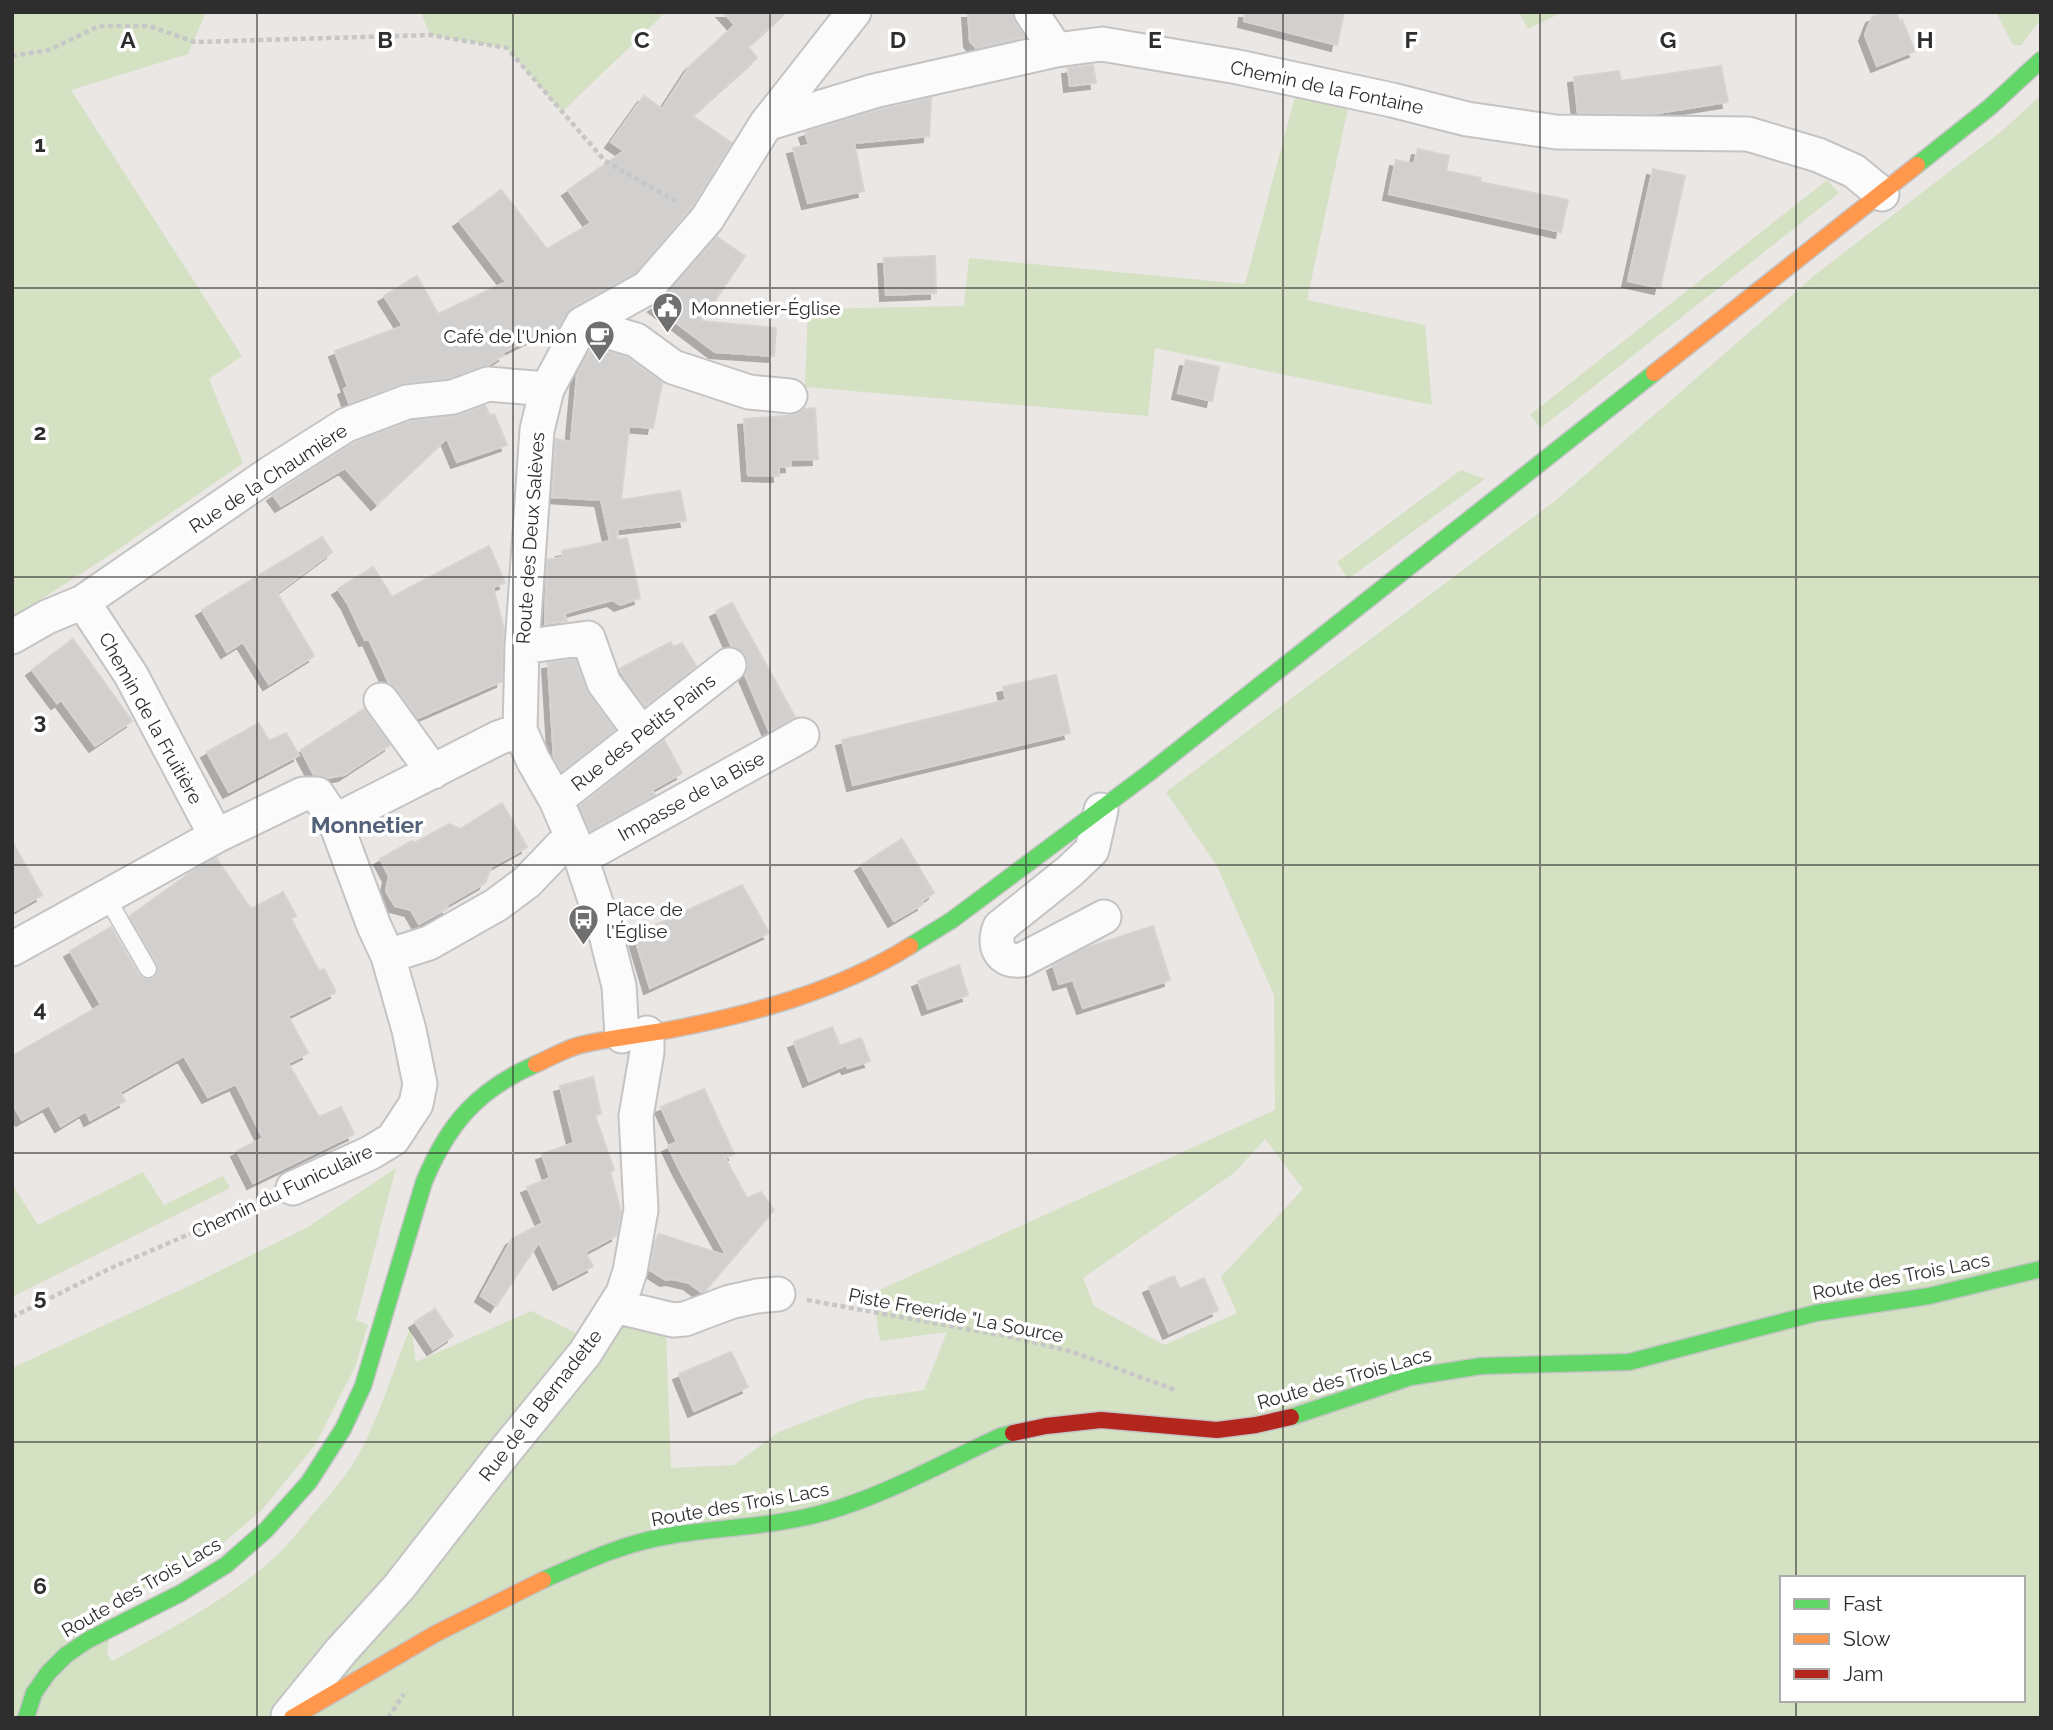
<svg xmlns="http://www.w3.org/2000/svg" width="2053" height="1730" viewBox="0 0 2053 1730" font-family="Raleway,sans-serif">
  <defs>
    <filter id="shadow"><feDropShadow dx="-6" dy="6" stdDeviation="0" flood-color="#0004"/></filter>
  </defs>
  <rect width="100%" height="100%" fill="#eae7e5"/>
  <path fill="#d4e1c2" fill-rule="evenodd" d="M12,12h194l-18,42 -117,36 171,266 -33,23 34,84 -127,88 -104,67z
    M421,12h245l-104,100 -55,-64 -77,-13z
    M1519,12h44l-35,17z
    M1996,12h45v7l-20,26h-8z
    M1296,93l53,10 -42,197 118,25 7,80 -277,-57 -7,68 -343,-29 3,-78 156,-3 5,-48 276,26z
    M2041,95v1623h-2029v-350l179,-83 117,-58 88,-59 -40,152 12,5 -13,42 -40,78 -54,66 -45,38 -102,56 -7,49 5,7c56,-31 114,-60 162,-103 14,-13 27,-29 39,-44 18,-20 35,-40 48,-64 21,-40 33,-83 50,-124l5,36 115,-51 57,28 37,-15 41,9 5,135 63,-3 45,-33 85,-33 60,-9 23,-58 -67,9 -7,-48 402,-183 -1,-115 -57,-129 -51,-74 389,-291 260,-226 187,-144zM1265,1139l38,50 -82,88 16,36 -73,32 -70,-39 -11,-28 151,-105zM1782,1578h241v122h-241z
    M1827,180l12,13 -298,235 -11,-13z
    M1461,470l24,9 -137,100 -11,-17z
    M143,1172l21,33 59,-29 7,12 -218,109v-113l26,41z"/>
  <path fill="#d2d0ce" stroke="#d6d3d1" stroke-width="2" filter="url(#shadow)" d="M723,12h63l-38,35 9,11 -65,58 40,27 -41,65 -56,65 -62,34 -14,20 -18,11 -7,-1 -32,16 2,2 -16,10 -39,13 -48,6 -52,19 -5,-14 4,-2 -13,-36 68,-25 -19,-30 33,-20 21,38 68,-32 -47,-61 42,-31 46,59 44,-26 -23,-33 56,-39 -13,-9 33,-46 18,13 28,-43 45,-41z
    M968,12h44l3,11 10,14 -49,11 -6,-7z
    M1245,12h99l-7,33 -93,-24z
    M1885,12h11l4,10 2,-2 13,31 -38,15 -12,-31 7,-18z
    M1093,65l3,18 -26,3 -2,-18z
    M1721,66l7,36 -76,12 -74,-1 -4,-36 45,-6 2,10z
    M931,98l-2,38 -75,7 10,48 -56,12 -15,-55 16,-3 -4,-13 74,-22z
    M1418,149l31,7 -3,15 35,7 -1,4 88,18 -7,32 -172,-38 7,-34 18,4z
    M1653,169l32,7 -25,112 -32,-7z
    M717,237l28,19 -44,65 75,7 -2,28 -59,-4 -61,-46 8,-5z
    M935,256l1,37 -50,2 -2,-37z
    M592,347l35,11 35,25 -9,45 -24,-2 -8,74 59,-9 6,30 -68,8 -1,11 10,-2 13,60 -20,7 -7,-5 -38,10 -11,4 3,7 -22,3 2,-64 16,-3 -1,-6 48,-10 -9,-41 -49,-3 4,-58 15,3 6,-67z
    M1186,360l33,7 -7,34 -34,-8z
    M485,405l5,11 4,-2 13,31 -50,17 -10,-24 -70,66 -32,-36 -64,38 -8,-11 82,-53 57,-21 43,-5z
    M815,408l3,51 -28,1 1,6 -12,1v9l-31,-1 -4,-56 42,-3 11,-2 7,-5z
    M322,537l10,15 -55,41 37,63 -45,28 -26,-42 -16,10 -25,-42z
    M489,546l16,37 -12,4 11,42 -2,52 -84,37 -21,-29 -8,-6 -20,-44 -4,1 -17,-36 -10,-15 35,-22 19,30z
    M732,603l63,114 -26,14 -24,-56 3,-12 -3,-9 -13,-7 -16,-36z
    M73,639l59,82 -37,25 -34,-46 -4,3 -25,-33z
    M671,642l2,5 9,-4 14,23 -51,40 -26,-37z
    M575,659l13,35 27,36 -53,41 -8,-12 -6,-96z
    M1056,675l14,58 -217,52 -11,-45 164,-40 -3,-13z
    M364,709l26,36 -46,30 -17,3 -13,-3 -13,-25z
    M259,723l10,18 17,-8 13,22 -70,37 -22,-40z
    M664,740l18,33 -30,17 3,5 -65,36 -10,-25z
    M502,803l25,44 -36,20 -6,16 -38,22 1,3 -29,16 -8,-14 -16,-4 -9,-15 3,-15 -9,-17 32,-18 2,2 35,-19 11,5z
    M902,839l32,54 -12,8 1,3 -29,17 -33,-56z
    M12,841l30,54 -30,17z
    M216,858l35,51 32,-17 13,24 -5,3 28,52 5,-2 12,23 -48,24 20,37 -20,10 31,54 22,-10 13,27 -101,49 -16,-32 26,-13 -27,-54 -28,13 -24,-41 -64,36 5,9 -35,19 -4,-9 -25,15 -12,-21 -27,15 -10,-17v-47l89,-51 -31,-54 41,-24 28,48 8,4 7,-1 3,-4v-10l-27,-48 67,-48z
    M742,885l27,48 -119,55 -16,-53z
    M1153,926l17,54 -87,28 -10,-28 -14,4 -6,-19 33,-17z
    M959,965l9,30 -40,14 -10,-28z
    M832,1027l8,19 21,-8 9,23 -22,7 -2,-3 -37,16 -15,-39z
    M593,1077l8,37 -6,1 19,55 -4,2 11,39 -4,24 -32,17 8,14 -34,18 -20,-42 -43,64 -15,-10 31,-57 31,-16 -16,-36 23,-9 -8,-24 32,-11 -14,-57z
    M704,1089l30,65 -9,4 22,40 14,-6 13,18 -69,81 -4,1 -12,-9 -17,-4 -6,1 -16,-10 5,-29 4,-7 68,22 -47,-85 -12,-25 9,-4 -16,-35z
    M1174,1276l6,13 24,-11 14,32 -49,23 -20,-46z
    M435,1309l18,27 -20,13 -18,-27z
    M731,1352l17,35 -54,24 -15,-37z"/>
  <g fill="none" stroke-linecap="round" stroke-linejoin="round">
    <defs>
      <path id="lane" d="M107,898l41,71"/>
      <path id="street" d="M1031,12l25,38
        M766,124l108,-33 182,-41 46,-6 136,23 154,33 75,19 89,13 192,2 70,21 36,16 28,23
        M582,324l54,16 37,27 76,25 41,4
        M83,602l48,73 85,161
        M12,637l35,-20 36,-15 189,-130 74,-47 61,-23 46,-5 35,-13 59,5
        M522,647l66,-9 16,45 37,50
        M381,700l52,72
        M556,800l173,-135
        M1101,810l-9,40 -22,21 -70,56c-8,18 0,36 22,33l82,-43
        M335,821l163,-83 22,-8
        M581,858l221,-123
        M12,949l204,-113 87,-42h14l18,27 39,105 14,30 21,74 11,54 -4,20 -23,35 -23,14 -77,35
        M388,956l41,-13 67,-38 31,-23 44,-46
        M622,1036l-3,-50 -15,-59 -23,-69 -25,-58 -23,-40 -13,-30 2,-83 15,-217 10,-41 35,-65 65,-36 60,-69 59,-95 88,-112
        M615,1306l58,14 12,-1 45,-17 27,-6 21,-2
        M288,1716l53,-65 58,-64 103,-132 83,-102 38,-60 7,-22 11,-61 -5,-94 11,-64v-19"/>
      <path id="fast" d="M1917,165l73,-58 51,-47
        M910,946l42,-26 197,-147 505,-400
        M1291,1417l120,-40 70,-11 148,-4 187,-49 113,-17 112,-27
        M543,1580c41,-18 81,-37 125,-44 52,-9 107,-9 158,-24 60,-17 118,-50 175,-76l12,-3
        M26,1718l8,-25 14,-20 18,-18 22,-15 93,-47 45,-28 40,-35 43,-48 34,-53 20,-43 61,-204c24,-58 53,-92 112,-118"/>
      <path id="slow" d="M1654,373l263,-208
        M536,1064c14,-6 29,-15 44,-19 30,-7 60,-10 89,-15 83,-16 169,-39 241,-84
        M292,1718l143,-84 108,-54"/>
      <path id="jam" d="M1013,1433l33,-7 55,-6 116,10 39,-5 35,-8"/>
    </defs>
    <use href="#lane" stroke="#c5c4c5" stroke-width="19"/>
    <use href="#street" stroke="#c5c4c5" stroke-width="37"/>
    <use href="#fast" stroke="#c5c4c5" stroke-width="19"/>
    <use href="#slow" stroke="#c5c4c5" stroke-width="19"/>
    <use href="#jam" stroke="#c5c4c5" stroke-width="19"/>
    <path stroke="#c7c7c7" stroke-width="4.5" stroke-dasharray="5 3.5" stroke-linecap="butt" d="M12,56l37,-6 50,-24h50l46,16 235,-7 77,13 98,113 74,42
      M807,1300l209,38 57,14 102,38
      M12,1317l99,-49 155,-67
      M388,1718l16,-24"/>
    <use href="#lane" stroke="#fcfbfb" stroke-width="16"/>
    <use href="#street" stroke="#fcfbfb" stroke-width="33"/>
    <use href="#fast" stroke="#63d668" stroke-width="16"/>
    <use href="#slow" stroke="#ff974d" stroke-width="16"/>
    <use href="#jam" stroke="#b3261e" stroke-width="16"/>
  </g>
  <path fill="none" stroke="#2e2e2e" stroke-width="2" stroke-opacity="0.55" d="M257,12v1706M513,12v1706M770,12v1706M1026,12v1706M1283,12v1706M1540,12v1706M1796,12v1566M12,288h2029M12,577h2029M12,865h2029M12,1153h2029M12,1442h2029M1796,1700v18"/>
  <defs>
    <symbol id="civic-pin" viewBox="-11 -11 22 30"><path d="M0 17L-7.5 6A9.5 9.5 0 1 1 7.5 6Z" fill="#706f6e" stroke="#fff"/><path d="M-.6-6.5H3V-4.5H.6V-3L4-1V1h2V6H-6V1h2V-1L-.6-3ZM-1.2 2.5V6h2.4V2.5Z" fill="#fff"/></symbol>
    <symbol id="cafe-pin" viewBox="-11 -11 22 30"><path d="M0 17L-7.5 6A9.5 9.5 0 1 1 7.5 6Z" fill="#706f6e" stroke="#fff"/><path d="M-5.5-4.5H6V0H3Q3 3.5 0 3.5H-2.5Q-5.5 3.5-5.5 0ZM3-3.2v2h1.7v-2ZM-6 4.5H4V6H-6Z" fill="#fff"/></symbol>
    <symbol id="bus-pin" viewBox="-11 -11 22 30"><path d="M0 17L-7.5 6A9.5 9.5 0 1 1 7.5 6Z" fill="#706f6e" stroke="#fff"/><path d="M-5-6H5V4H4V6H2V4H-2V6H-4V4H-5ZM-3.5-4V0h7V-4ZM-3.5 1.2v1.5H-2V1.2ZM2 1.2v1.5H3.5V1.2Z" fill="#fff"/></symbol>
  </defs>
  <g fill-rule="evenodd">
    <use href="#civic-pin" x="650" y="290" width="35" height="47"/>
    <use href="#cafe-pin" x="582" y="318" width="35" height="47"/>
    <use href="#bus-pin" x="566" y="902" width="35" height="47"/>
  </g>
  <g text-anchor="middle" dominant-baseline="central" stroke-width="7" stroke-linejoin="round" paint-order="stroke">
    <g font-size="19" fill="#2e2e2e" stroke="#fff">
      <text transform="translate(1327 87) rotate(12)">Chemin de la Fontaine</text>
      <text transform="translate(268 478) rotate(-33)">Rue de la Chaumière</text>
      <text transform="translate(530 538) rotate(-86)">Route des Deux Salèves</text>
      <text transform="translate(151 718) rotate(61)">Chemin de la Fruitière</text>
      <text transform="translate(643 732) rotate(-38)">Rue des Petits Pains</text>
      <text transform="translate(691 796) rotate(-29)">Impasse de la Bise</text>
      <text transform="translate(282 1191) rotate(-25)">Chemin du Funiculaire</text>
      <text transform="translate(1901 1276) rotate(-11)">Route des Trois Lacs</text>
      <text transform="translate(956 1315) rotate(11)">Piste Freeride "La Source</text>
      <text transform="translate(1344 1378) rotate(-16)">Route des Trois Lacs</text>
      <text transform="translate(540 1405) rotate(-52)">Rue de la Bernadette</text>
      <text transform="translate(740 1504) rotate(-10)">Route des Trois Lacs</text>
      <text transform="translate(141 1587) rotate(-30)">Route des Trois Lacs</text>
    </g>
    <g font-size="19" fill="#2e2e2e" stroke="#fff" text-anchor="start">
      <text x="691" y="308">Monnetier-Église</text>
      <text x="577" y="336" text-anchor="end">Café de l'Union</text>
      <text x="606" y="909">Place de<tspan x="606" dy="22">l'Église</tspan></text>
    </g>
    <g font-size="23" font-weight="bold" fill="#53617a" stroke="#fff">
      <text x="367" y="824">Monnetier</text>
    </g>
  </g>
  <g font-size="23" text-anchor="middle" font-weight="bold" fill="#2e2e2e" stroke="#fff" stroke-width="7" stroke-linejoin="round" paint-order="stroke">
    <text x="128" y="48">A</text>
    <text x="385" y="48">B</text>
    <text x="642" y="48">C</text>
    <text x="898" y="48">D</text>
    <text x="1155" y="48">E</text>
    <text x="1411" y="48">F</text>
    <text x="1668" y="48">G</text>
    <text x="1925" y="48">H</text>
    <text x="40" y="152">1</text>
    <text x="40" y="440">2</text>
    <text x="40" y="729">3</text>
    <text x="40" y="1017">4</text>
    <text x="40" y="1305">5</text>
    <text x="40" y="1594">6</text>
  </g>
  <rect width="2053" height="1730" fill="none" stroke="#2e2e2e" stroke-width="28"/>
  <rect x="1780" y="1576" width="245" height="126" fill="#ffffff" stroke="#ababab" stroke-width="2"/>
  <rect x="1794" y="1599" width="35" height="10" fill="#63d668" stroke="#ababab" stroke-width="2"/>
  <text x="1843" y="1611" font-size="21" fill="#2e2e2e">Fast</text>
  <rect x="1794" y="1634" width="35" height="10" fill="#ff974d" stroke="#ababab" stroke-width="2"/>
  <text x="1843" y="1646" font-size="21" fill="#2e2e2e">Slow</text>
  <rect x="1794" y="1669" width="35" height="10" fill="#b3261e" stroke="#ababab" stroke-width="2"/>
  <text x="1843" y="1681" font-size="21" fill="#2e2e2e">Jam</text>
</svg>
